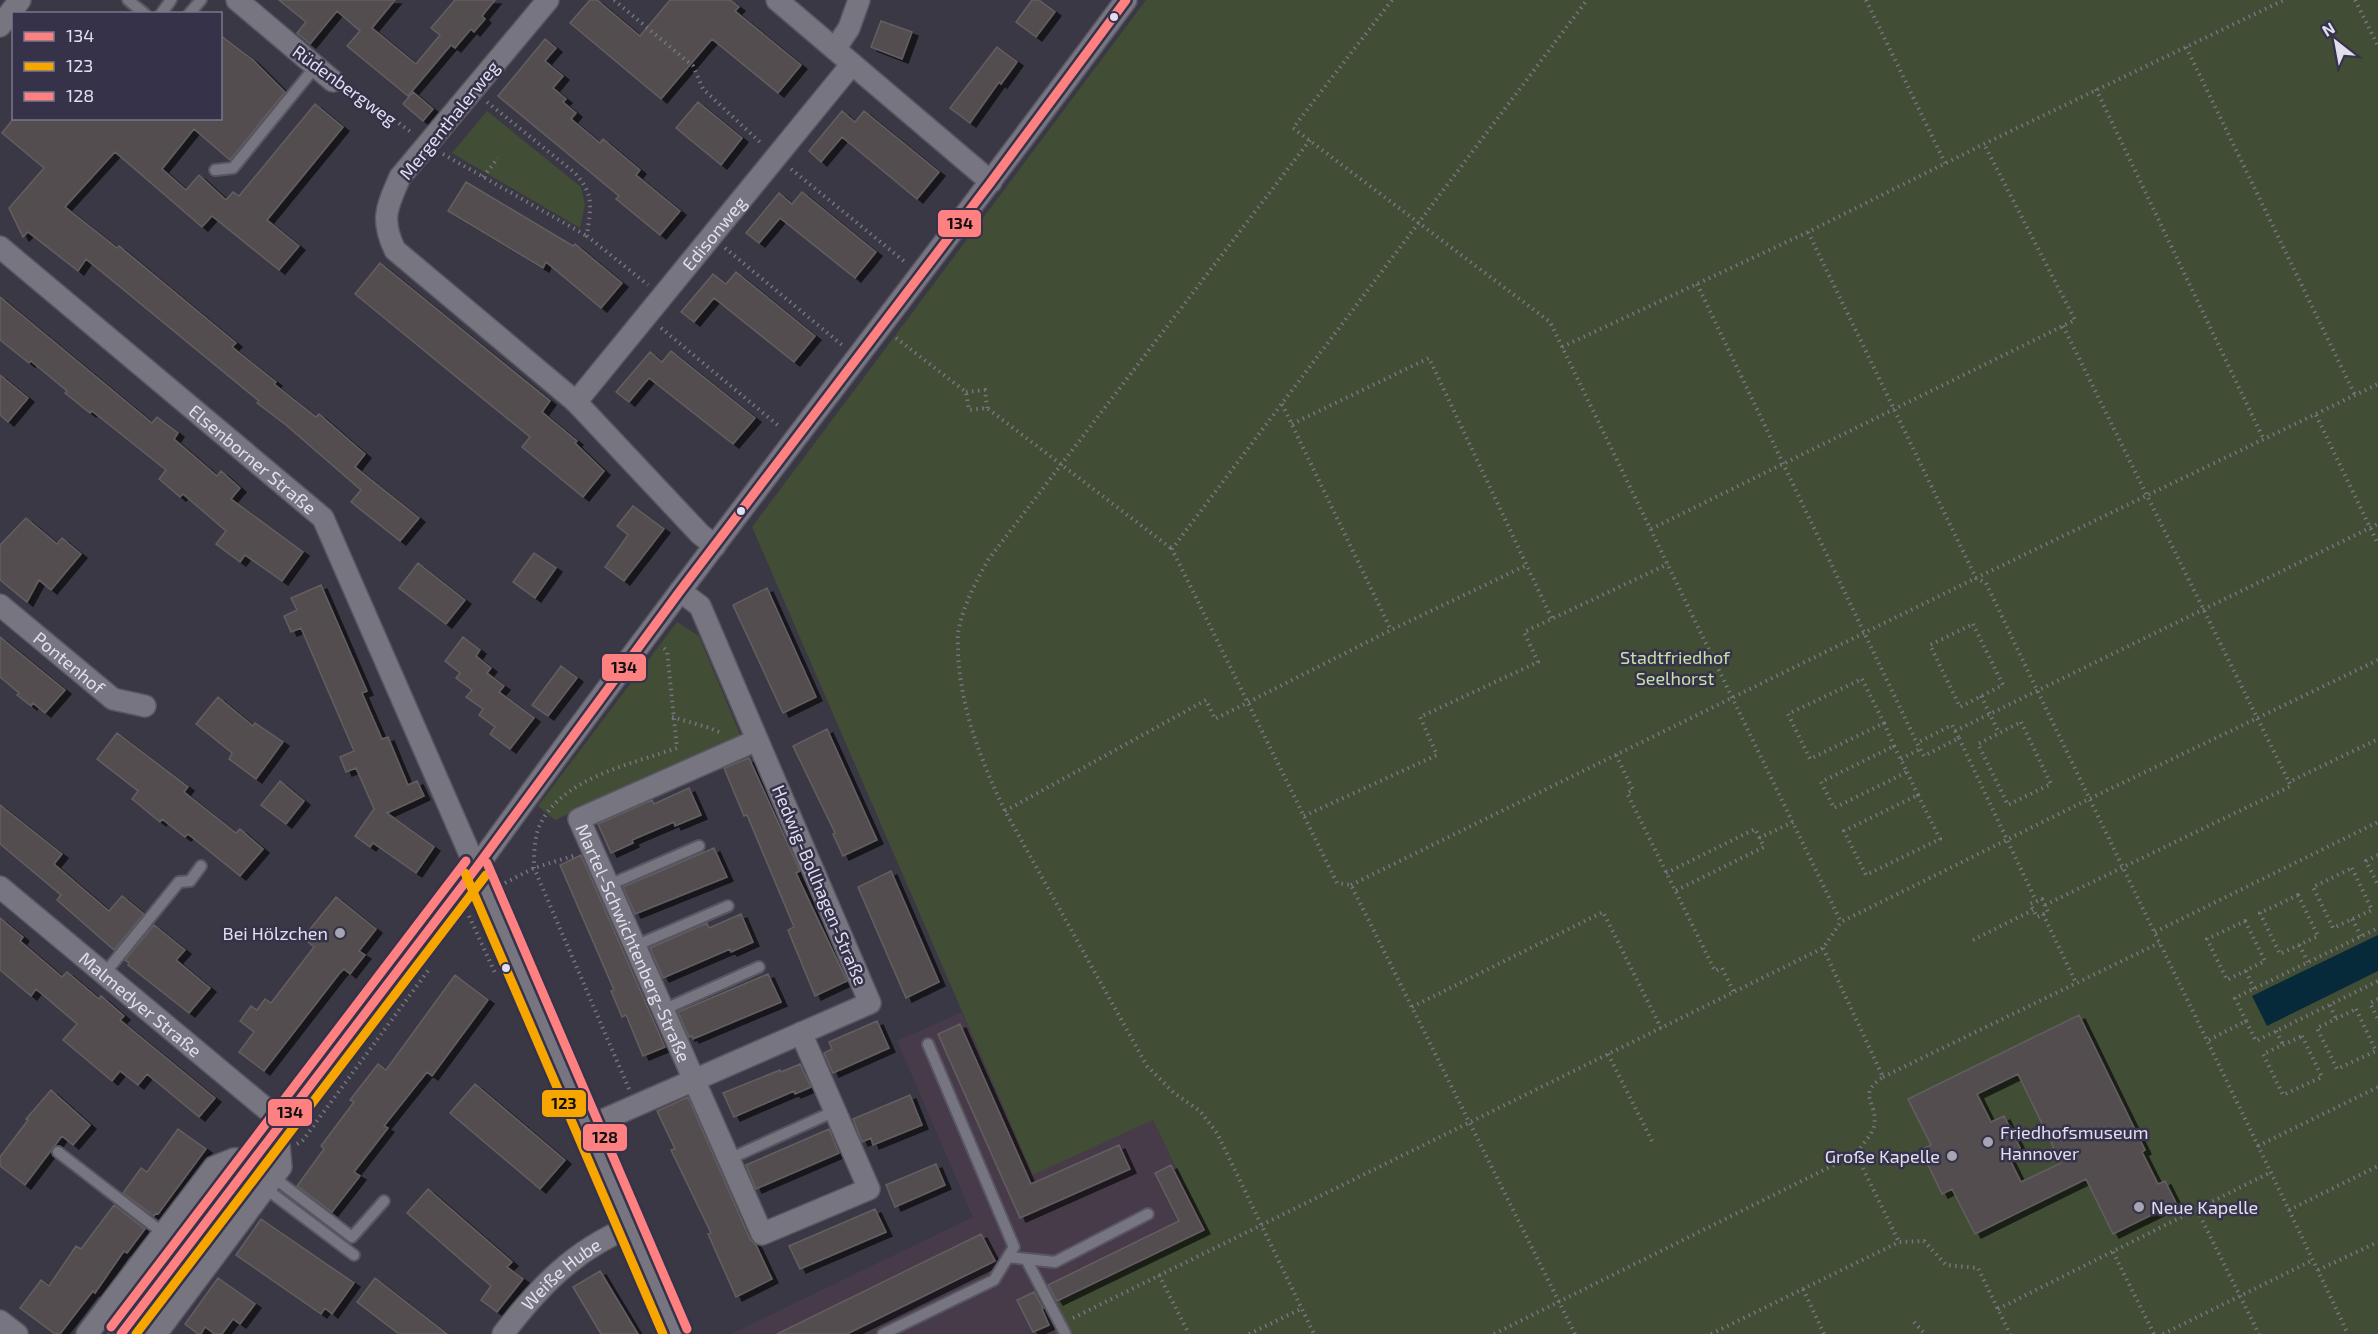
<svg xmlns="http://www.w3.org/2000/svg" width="2378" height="1334" viewBox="0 0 2378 1334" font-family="'Exo 2',sans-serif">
  <defs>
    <filter id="shadow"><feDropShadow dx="6" dy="4" stdDeviation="0" flood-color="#0009"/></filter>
  </defs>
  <rect width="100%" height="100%" fill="#3a3844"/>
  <path fill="#473b49" d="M962,1012l71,162 120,-54 53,110 -160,79 9,25h-324l242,-117 -76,-176z"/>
  <path fill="#424d36" d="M1146,0h1232v1334h-1323l-10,-25 161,-79 -53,-110 -120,55 -281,-648z
    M487,111l94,76 4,17 -5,24 -128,-75z
    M677,622l22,14 43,103 -187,81 -17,-14z"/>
  <path fill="#062a3a" d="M2378,935v36l-111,55 -15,-30z"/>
  <path fill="#534e50" stroke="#645e61" stroke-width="1.5" fill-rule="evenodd" filter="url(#shadow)" d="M279,0h116l-23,28 44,36 24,-29 -9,-7 24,-28h40l-13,16 3,3 -11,13 -3,-3 -16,19 -4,-3 -43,51 -61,-50 13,-15 -23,-20 -27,33 -13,-11 9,-11z
    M590,0h7l43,36 30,-36h60l9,7 -4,4 66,54 -23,28 -66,-54 -51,60 -91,-76z
    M1032,0h7l16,12 -19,25 -20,-15z
    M881,21l31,11 -10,27 -31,-12z
    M220,35l33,25 32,32 -55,68 -36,-31 -32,40 24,21 13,-15 27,25 7,-8 6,4 76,-92 28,23 -76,93 32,26 -20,24 -67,-54 -10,11 -87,-75 -50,55 52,41 2,-2 117,97 -4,4 44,35 -2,2 42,33 3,-3 46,40 -10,13 64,51 -19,23 -49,-39 10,-12 -75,-65 -29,-22 2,-2 -173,-142 -8,12 -50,-39 -5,5 -14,-29 35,-40 -42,-35 12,-15h206z
    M545,39l11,9 -11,13 18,15 -10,12 13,11 -3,3 13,11 -5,6 29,24 3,-4 37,31 -4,5 44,36 -20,24 -44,-36 3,-3 -121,-100z
    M997,47l20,15 -16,22 -2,-2 -29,41 -20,-15z
    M413,92l20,17 -10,12 -20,-17z
    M698,102l44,36 -21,27 -45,-37z
    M842,111l13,11 9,-11 75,61 -22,27 -75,-62 -21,25 -12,-11z
    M466,182l107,64 2,-2 47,39 -21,25 -55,-46 -3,6 -95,-57z
    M802,192l74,60 -21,26 -75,-60 -21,25 -13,-10 33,-40 13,11z
    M380,263l170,138 -8,11 35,29 -2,2 29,28 -21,26 -61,-50 8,-10 -175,-143z
    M736,272l79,64 -21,26 -80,-64 -20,24 -13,-10 32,-38 13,10z
    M0,297l152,126 5,-6 21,16 -4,6 43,37 4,-5 19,17 -9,11 72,53 -21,29 -37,-26 -5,7 -24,-18 10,-13 -43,-37 -3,3 -21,-18 7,-9 -74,-59 -2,2 -25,-20 2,-2 -36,-30 -2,2 -29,-23z
    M671,351l84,67 -22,26 -84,-66 -20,24 -13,-10 34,-40 12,10z
    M0,375l28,23 -20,24 -8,-7z
    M633,506l31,23 -40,52 -19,-14 23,-32 -11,-9z
    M26,518l31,26 5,-6 19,16 -30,36 -12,-10 -12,22 -27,-22v-35z
    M534,553l22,15 -21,30 -22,-16z
    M418,563l47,37 -19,24 -47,-36z
    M321,585l46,106 -5,2 20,46 6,-2 20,48 9,-4 7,15 -37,17 47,34 -18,26 -43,-30 -3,4 -15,-11 19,-27 -18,-41 -10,4 -6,-15 14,-6 -53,-123 -10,4 -7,-16 13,-6 -6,-12z
    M767,588l49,109 -33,16 -50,-108z
    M0,637l65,53 -20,23 -12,-10 -2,3 -14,-11 2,-2 -19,-16z
    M463,637l17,13 -4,6 15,12 -4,5 17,13 -5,6 35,26 -24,31 -20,-15 5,-7 -16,-12 4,-6 -17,-12 6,-7 -16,-12 4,-5 -15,-12z
    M561,666l16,12 -29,38 -16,-11z
    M218,697l35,29 2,-3 28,19 -27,37 -27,-20 3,-6 -36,-29z
    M827,729l50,111 -34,16 -10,-22 2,-1 -42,-87z
    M117,733l71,54 -4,5 52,41 4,-4 23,20 -23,27 -52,-42 -3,3 -23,-18 -2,3 -28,-23 6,-8 -41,-32z
    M749,758l51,113 -4,2 51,108 -32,15 -27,-66 6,-3 -47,-112 -3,1 -20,-48z
    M280,781l24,20 -18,23 -25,-19z
    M689,788l12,27 -26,11 -1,-4 -42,18 1,3 -22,10 -13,-29 54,-24 2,4z
    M0,805l62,49 -8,10 55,47 13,-15 22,18 -30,36 -57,-50 4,-5 -61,-51z
    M714,848l13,29 -92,37 -12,-27z
    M581,855l84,192 -22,9 -17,-41 -4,2 -11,-26 3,-1 -54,-125z
    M891,871l48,111 -33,16 -48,-111z
    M336,897l40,32 -17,22 6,4 -15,19 -6,-5 -5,5 -75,97 -25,-19 15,-20 -14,-11 11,-15 6,4 8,-11 6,4 43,-56 -11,-9z
    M741,914l12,28 -22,10 -1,-3 -67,29 -13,-30 57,-25 2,5z
    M0,918l23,19 -3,4 42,36 5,-5 32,27 2,-3 23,20 -4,4 95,78 -16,19 -52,-43 -9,11 -18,-14 -8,10 -49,-41 14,-16 -41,-35 -5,7 -31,-26z
    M154,925l31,25 -9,10 34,28 -21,25 -61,-48 1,-2 -4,-3z
    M768,974l13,28 -88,37 -1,-3 -3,1 -11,-25z
    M455,975l33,25 -56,76 -5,-4 -43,54 4,2 -34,44 6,4 -28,36 -35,-26 27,-37 -3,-3 33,-44 -4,-2 28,-36 8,6z
    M2079,1015l66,135 -3,2 16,32 7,-3 11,22 -63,31 -27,-55 -111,55 -23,-45 -10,5 -21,-44 10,-5 -23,-46zM2018,1074l43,89 -40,19 -14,-28 13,-6 -16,-32 -13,6 -14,-28z
    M877,1021l12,27 -56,25 -9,-20 8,-4 -3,-7z
    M960,1024l71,160 88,-39 11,24 -110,49 -82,-184z
    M800,1064l11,23 -16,7 -1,-3 -60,26 -11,-24 57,-23 1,2z
    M475,1084l90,76 -25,29 -90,-76z
    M51,1090l39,35 -17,20 -11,-9 -37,49 -25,-19v-9l28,-37 -2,-1z
    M910,1095l12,30 -49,20 -2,-7 -9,4 -9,-23z
    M688,1097l62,142 6,6 16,34 -36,18 -28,-63 3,-1 -40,-83 4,-1 -18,-38z
    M178,1129l28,20 -48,65 -2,-1 -2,3 -31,-23 18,-25 6,4z
    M829,1129l10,24 -83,36 -10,-24z
    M936,1164l9,21 -50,22 -9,-22z
    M1171,1165l33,65 -147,71 -9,-16 131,-64 -24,-48z
    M428,1189l84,73 -5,5 16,12 -26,33 -16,-12 10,-14 -84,-73z
    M114,1205l31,24 -18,24 -3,-2 -29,42 -2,-2 -33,43h-5l-35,-26 21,-28 8,6 27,-40 5,3z
    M875,1209l11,23 -86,37 -11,-23z
    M261,1219l93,64 -22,31 -7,-6 -4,6 -85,-59z
    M981,1234l14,27 -148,73h-70z
    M600,1271l38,63h-37l-28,-47z
    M218,1278l37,26 -15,20 -7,-5 -11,15h-7l-10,-7 -4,7h-3l-13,-10z
    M375,1278l72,56h-48l-42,-32z
    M1034,1292l9,16 -1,1 7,16 -16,7 -16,-32z"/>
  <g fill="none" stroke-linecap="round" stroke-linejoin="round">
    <defs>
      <path id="service" d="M128,0l17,14
        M161,14l10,-14
        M189,14l12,-14
        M215,170l18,-2 82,-101
        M609,885l90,-39
        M635,946l93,-40
        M105,973l74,-91 11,-1 11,-15
        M663,1010l96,-43
        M58,1152l105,81
        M729,1159l106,-48
        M273,1177l79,60 32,-36
        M265,1188l89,67
        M1008,1257l47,5 93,-48
        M1026,1259l39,74
        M883,1334l111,-54 20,-33 -86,-203"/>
      <g id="minor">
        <path d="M237,0l96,81"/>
        <path d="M548,0l-148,177c-13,30 -20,42 -5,73l181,152 124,132 15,12"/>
        <path d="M777,0l214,182"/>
        <path d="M0,26l20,-26"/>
        <path d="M835,49l14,-21 10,-28"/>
        <path id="s1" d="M0,247l323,271 153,350"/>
        <path id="s2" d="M576,402l276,-338"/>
        <path id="s3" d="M0,605l113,94 32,7"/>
        <path id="s4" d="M757,740l-178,79 183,415 107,-45 -68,-156"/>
        <path d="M476,868c211,-293 435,-577 650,-868"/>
        <path id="s5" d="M0,887l282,235"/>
        <path d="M587,1127l283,-124 -170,-397 -20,-15"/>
        <path d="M0,1321l17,13"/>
        <path d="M87,1334l127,-167 20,-8 20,-1"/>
        <path d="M156,1334l125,-167 -2,-22 -10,-6"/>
        <path id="s6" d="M503,1334c36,-47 71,-84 127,-107"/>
      </g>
      <path id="tertiary" d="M476,868l200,466
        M121,1334l355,-466"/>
    </defs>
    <use href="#service" stroke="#585662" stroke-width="14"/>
    <use href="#minor" stroke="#585662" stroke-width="24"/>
    <use href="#tertiary" stroke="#585662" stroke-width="28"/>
    <path stroke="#76757f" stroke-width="4" stroke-dasharray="1.5 4.5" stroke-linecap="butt" d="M614,0l79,66 10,23 60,56
      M1392,0l-99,128 257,194 291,600
      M1866,0l79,163
      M2355,0l23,46
      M2186,47l169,348
      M351,87l61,46
      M2096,89l168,351
      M487,102l88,71c21,24 15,34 12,63l61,49
      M1310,140l-322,420c-12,22 -24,44 -29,68 -2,8 -1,16 -1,23 2,56 23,110 47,160l142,255 27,27 26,18 17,22 97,201
      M443,154l144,82
      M791,169l114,93
      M483,177l15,-19
      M1808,232l168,346 10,5c119,251 243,499 362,751
      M725,248l117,97
      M1697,284l220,459 7,13 35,-18 -7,-13 -35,18
      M2063,326l226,456
      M661,328l119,99
      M896,338l70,54 3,18 18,-2 185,141
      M1562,347l246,-115 176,-88 300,-144
      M966,392l19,-2 2,18
      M1282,404l109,226
      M2316,415l62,129
      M1292,424l137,-66 123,261
      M1651,529l424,-209 -91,-176
      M1973,624l30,61 -43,22 -30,-62z
      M1862,679l22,44 -74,36 -22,-45z
      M1981,696l18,37
      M672,717l38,11 13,6
      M2021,722l30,62 -43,21 -30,-61z
      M1884,723l10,23
      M1955,731l423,-207
      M1959,738l77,163
      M1894,746l13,26 -73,36 -13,-26z
      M1616,755l17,35 -6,3 88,178 7,-3 12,24
      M1901,759l19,-10
      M1907,772l11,23
      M1918,795l22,44 -74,36 -22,-44z
      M1005,811l201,-111 9,19 176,-89 136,-65
      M1304,816l133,-61 -17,-38 118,-55 -14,-30 144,-68
      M1759,838l34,-16
      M2378,855l-12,6 12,24
      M2352,868l20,42 -39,18 -20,-41z
      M1666,873l89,-44 9,18 -89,44
      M505,883l29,-15 42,-13
      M1351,885l625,-307 402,-194
      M2298,895l20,41 -38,18 -20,-41z
      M2042,899l6,13 -11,5 -7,-13z
      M2045,905l246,-119 -2,-4 89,-43
      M2043,914l33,69
      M469,916l26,57
      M2352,919l9,17
      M2245,921l20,40 -38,19 -20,-41z
      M2155,932l223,-110
      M1973,940l60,-30
      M2299,945l9,17
      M1823,948l60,129c-28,19 -4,25 -9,49 -2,9 -13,20 -18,28
      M2246,971l8,18
      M2378,999l-8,4 8,16
      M2330,1005l6,14
      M1412,1007l191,-95 58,116
      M2356,1009l20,42 -39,18 -20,-41z
      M2246,1021l-11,-23 143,-70
      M2276,1031l7,14
      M2302,1036l20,41 -39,18 -20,-41z
      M2209,1040l37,-19 10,20 122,-60
      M1608,1054l46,91
      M1883,1077l276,-134
      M629,1089l-95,-221c0,-13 0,-28 5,-41 21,-49 93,-63 138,-79l-10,-97 -5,-5
      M297,1144l6,-4 127,-172
      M2258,1146l120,-59
      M2197,1210l62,124
      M2289,1210l89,-44
      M2113,1252l41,82
      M2318,1270l60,-28
      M1159,1275l30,59
      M1803,1289l21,45
      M1998,1309l273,-137
      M1073,1318l750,-370 18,-26 248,-123 289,-139
      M1914,1322l11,12
      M1249,1334l52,-25
      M1494,1334l362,-180 43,88
      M1575,1334l-224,-449 -14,-2 -165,-334 415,-549
      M1711,1334l188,-92 25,-1 22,24 32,3 32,66
      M2163,1334l150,-74"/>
    <use href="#service" stroke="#777680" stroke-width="10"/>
    <use href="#minor" stroke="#777680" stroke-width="21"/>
    <use href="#tertiary" stroke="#777680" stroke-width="26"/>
    <defs>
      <path id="bus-1" d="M121,1334l355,-466 204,-277 311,-409 135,-182"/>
      <path id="bus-2" d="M465,873l198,461
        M136,1334l350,-459"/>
      <path id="bus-3" d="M487,863l200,466
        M111,1327l355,-466"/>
    </defs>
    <use href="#bus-1" stroke="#36324a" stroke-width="14"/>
    <use href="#bus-2" stroke="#36324a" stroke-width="14"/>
    <use href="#bus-3" stroke="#36324a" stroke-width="14"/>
    <use href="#bus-1" stroke="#ff8080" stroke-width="9"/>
    <use href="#bus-2" stroke="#f7a600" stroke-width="9"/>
    <use href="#bus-3" stroke="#ff8080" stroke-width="9"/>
  </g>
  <g fill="#e1dfef" stroke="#36324a" stroke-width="2">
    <circle cx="1114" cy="17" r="5"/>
    <circle cx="741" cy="511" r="5"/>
    <circle cx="506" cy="968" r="5"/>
  </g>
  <g fill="#a7a5b3" stroke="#36324a" stroke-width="2">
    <circle cx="340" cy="933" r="6"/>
    <circle cx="1988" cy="1142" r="6"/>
    <circle cx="1952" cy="1156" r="6"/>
    <circle cx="2139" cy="1207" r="6"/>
  </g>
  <g text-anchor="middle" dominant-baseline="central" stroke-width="5" stroke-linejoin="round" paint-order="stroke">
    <g font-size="18" fill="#e1dfef" stroke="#36324a">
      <text transform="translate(345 85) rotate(36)">Rüdenbergweg</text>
      <text transform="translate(449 120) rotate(-51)">Mergenthalerweg</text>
      <text stroke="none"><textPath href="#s2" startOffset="218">Edisonweg</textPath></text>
      <text stroke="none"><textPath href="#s1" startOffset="330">Elsenborner Straße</textPath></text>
      <text stroke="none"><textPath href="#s3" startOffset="90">Pontenhof</textPath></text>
      <text transform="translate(820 885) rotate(67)">Hedwig-Bollhagen-Straße</text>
      <text stroke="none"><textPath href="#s4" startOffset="330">Martel-Schwichtenberg-Straße</textPath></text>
      <text stroke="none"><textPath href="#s5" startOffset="183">Malmedyer Straße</textPath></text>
      <text stroke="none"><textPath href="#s6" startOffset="84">Weiße Hube</textPath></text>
    </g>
    <g font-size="18" fill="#c6e1a7" stroke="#36324a">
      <text x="1675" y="657">Stadtfriedhof<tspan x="1675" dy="21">Seelhorst</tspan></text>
    </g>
    <g font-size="18" fill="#e1dfef" stroke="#36324a" text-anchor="end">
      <text x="328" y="933">Bei Hölzchen</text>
      <text x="2000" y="1132" text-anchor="start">Friedhofsmuseum<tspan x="2000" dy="21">Hannover</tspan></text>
      <text x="1940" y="1156">Große Kapelle</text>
      <text x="2151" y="1207" text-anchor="start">Neue Kapelle</text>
    </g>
  </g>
  <g stroke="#36324a" stroke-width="2">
    <rect x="937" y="209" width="45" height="29" rx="6" fill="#ff8080"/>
    <rect x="601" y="653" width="46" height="29" rx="6" fill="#ff8080"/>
    <rect x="541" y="1089" width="46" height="29" rx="6" fill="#f7a600"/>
    <rect x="267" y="1098" width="46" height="29" rx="6" fill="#ff8080"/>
    <rect x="582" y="1123" width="46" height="29" rx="6" fill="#ff8080"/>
  </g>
  <g font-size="16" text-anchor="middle" font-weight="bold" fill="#111">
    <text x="960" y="229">134</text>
    <text x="624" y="673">134</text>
    <text x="564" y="1109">123</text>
    <text x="290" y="1118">134</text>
    <text x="605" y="1143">128</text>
  </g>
  <rect x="12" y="12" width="210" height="108" fill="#36324a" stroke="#7a778c" stroke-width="1.5"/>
  <rect x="24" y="32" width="30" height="9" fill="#ff8080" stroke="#7a778c" stroke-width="1.5"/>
  <text x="66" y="42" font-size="18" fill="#e1dfef">134</text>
  <rect x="24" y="62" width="30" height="9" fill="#f7a600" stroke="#7a778c" stroke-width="1.5"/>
  <text x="66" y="72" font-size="18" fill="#e1dfef">123</text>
  <rect x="24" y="92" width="30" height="9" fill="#ff8080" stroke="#7a778c" stroke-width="1.5"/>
  <text x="66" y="102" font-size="18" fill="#e1dfef">128</text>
  <g transform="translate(2336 42) rotate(329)" stroke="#36324a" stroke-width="4.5" paint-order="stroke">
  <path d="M0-4.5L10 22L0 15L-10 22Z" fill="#e1dfef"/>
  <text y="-9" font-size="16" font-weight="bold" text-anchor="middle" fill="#e1dfef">N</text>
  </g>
</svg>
